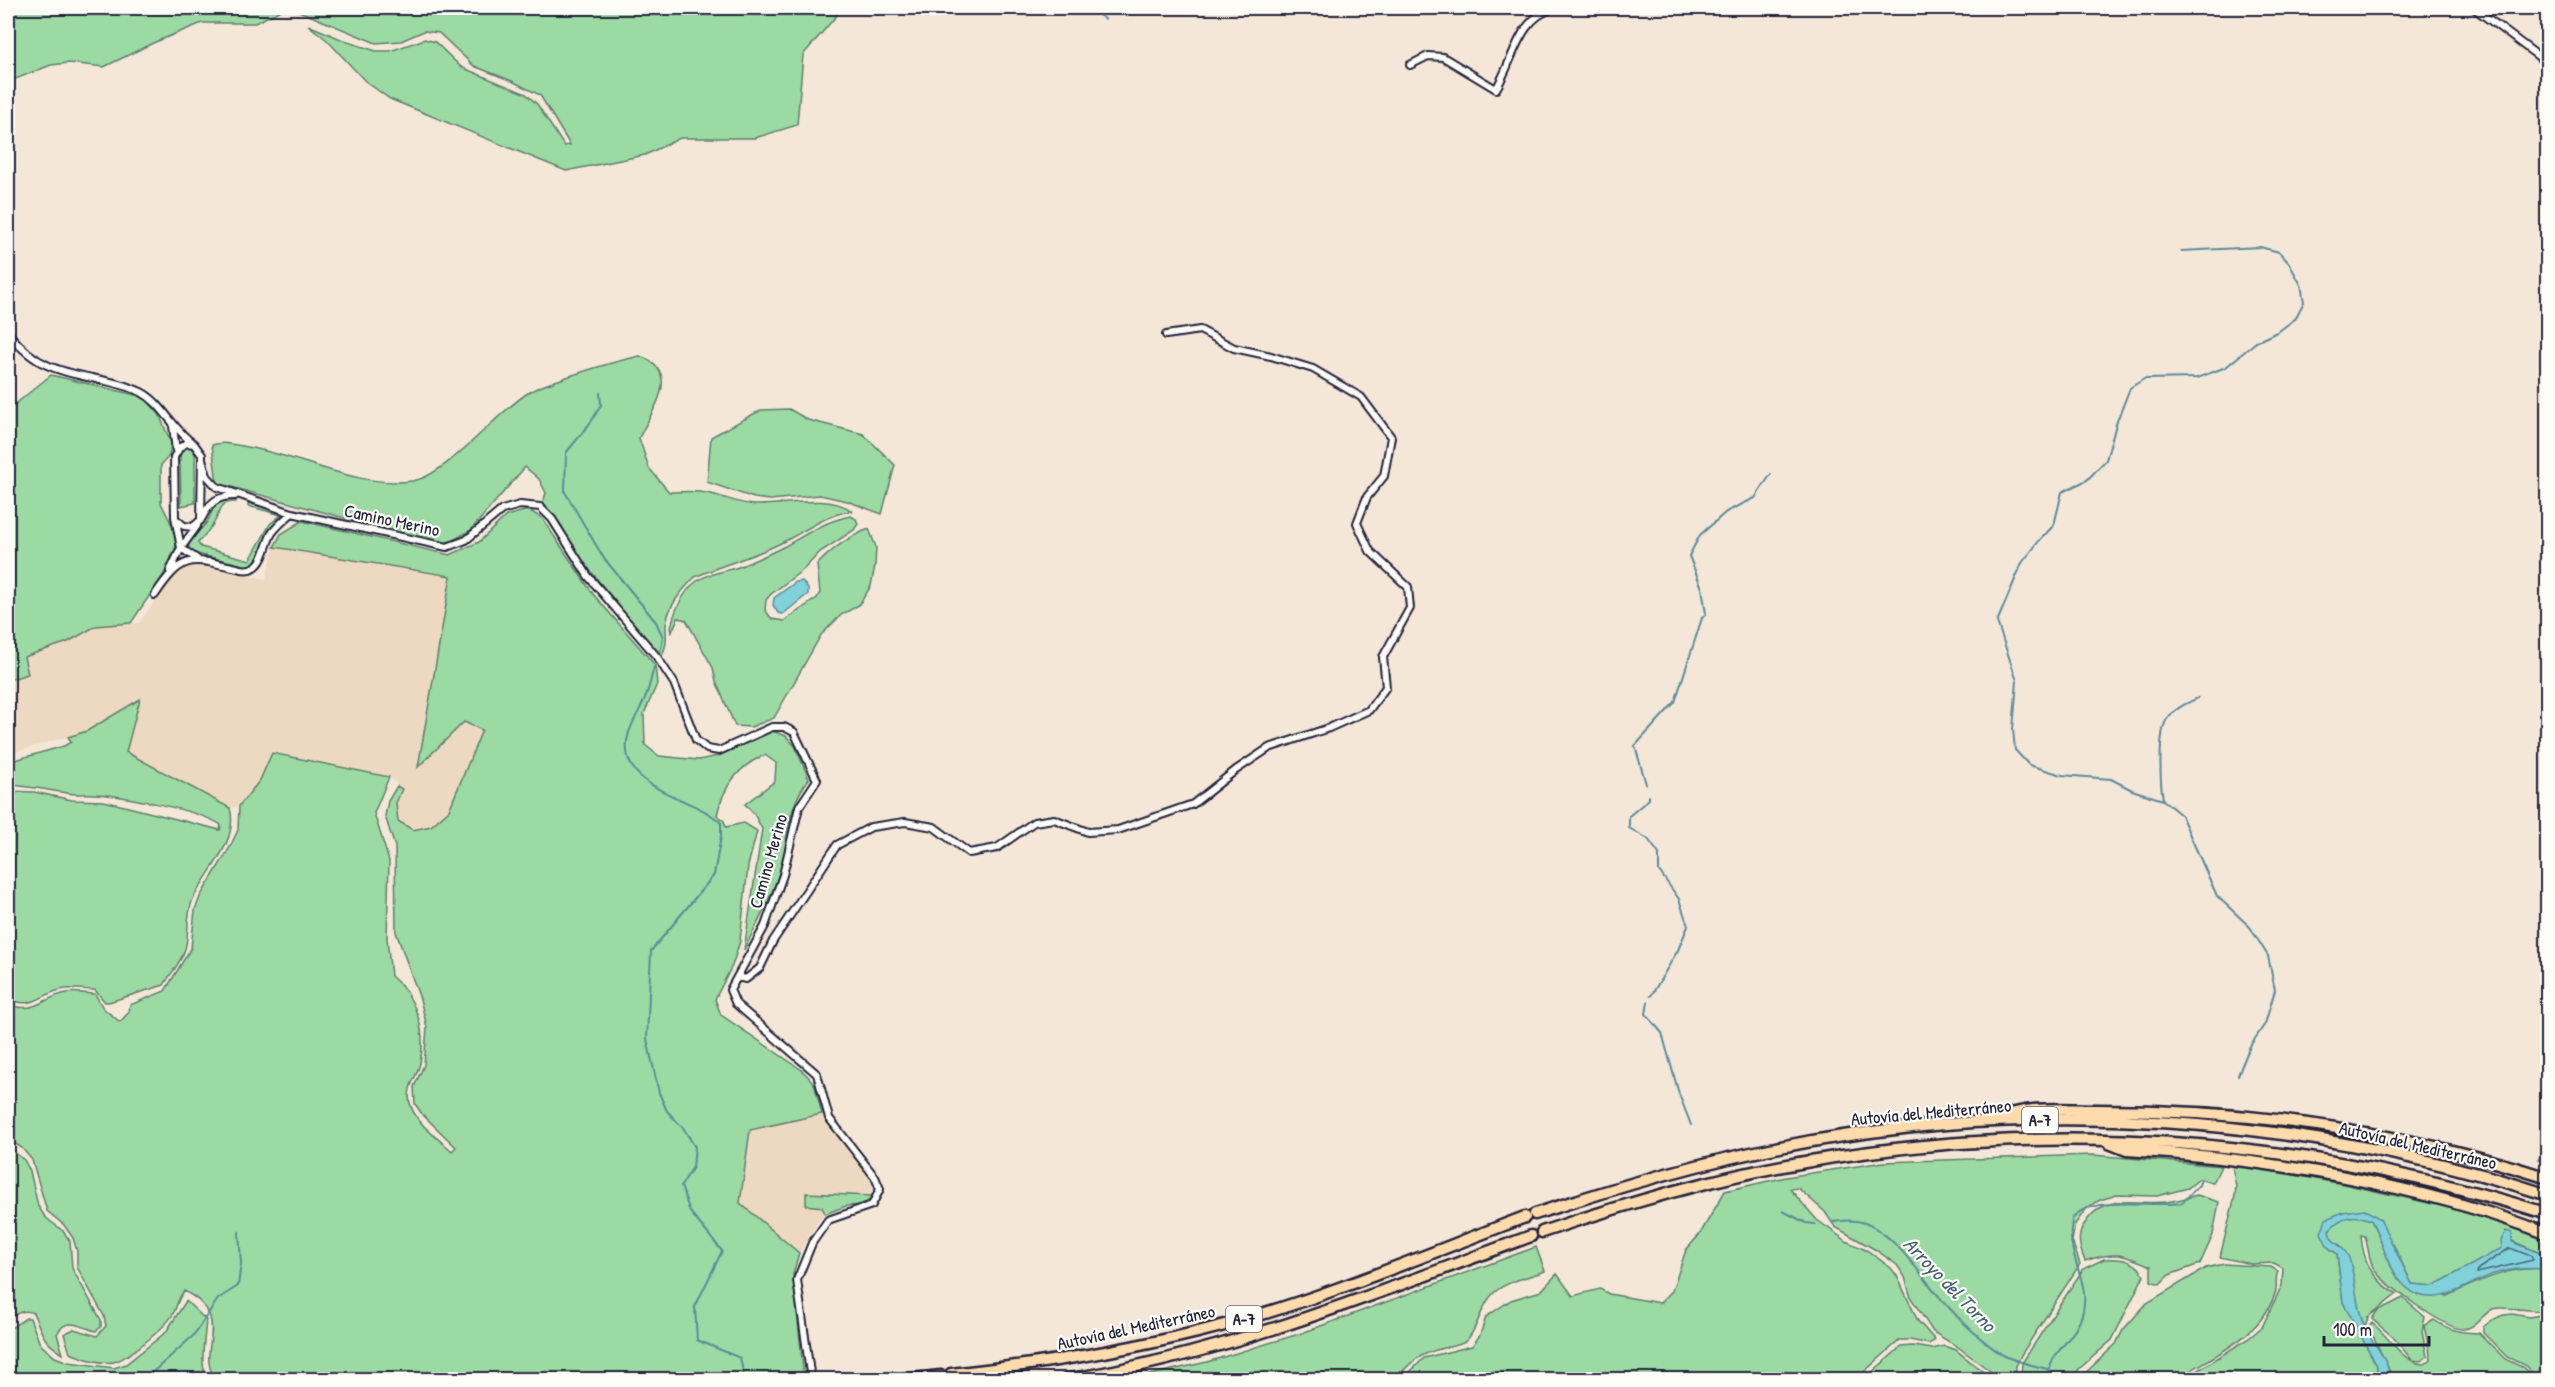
<svg xmlns="http://www.w3.org/2000/svg" width="2555" height="1387" viewBox="0 0 2555 1387" font-family="'Patrick Hand',sans-serif">
  <rect width="100%" height="100%" fill="#f4e7d8"/>
  <filter id="ink" filterUnits="userSpaceOnUse"><feTurbulence type="fractalNoise" baseFrequency=".0167" numOctaves="2"/><feDisplacementMap in="SourceGraphic" scale="12" xChannelSelector="R" yChannelSelector="G"/><feConvolveMatrix kernelMatrix="1 2 1 2 8 2 1 2 1" color-interpolation-filters="sRGB"/></filter>
  <g filter="url(#ink)">
    <path fill="#edd8c2" d="M274,547l178,29 -34,190 14,-11 32,-33 18,8 -33,80 -18,16 -18,4 -15,-9 -2,-18 6,-14 -13,-12 -117,-24 -12,27 -21,26 -9,2 -104,-56 13,-53 -52,32 -79,23v-74l20,-6 -4,-17 44,-15 28,-16 43,-3 28,-39 17,-16 17,-2 65,13z
      M822,1114l47,63 4,10 -2,9 -64,-3 15,14 3,7 -5,4 -21,35 -59,-50 10,-73z"/>
    <path fill="#9bdaa2" stroke="#5e7e6e" stroke-width="1.5" d="M8,8h835l-40,47 -6,70 -42,13h-75l-35,17 -79,16 -176,-72 -25,-18 -38,-41 -19,-15 40,17 28,9h14l35,-12 10,3 26,25 65,27 11,10 27,42 6,-1 -30,-50 -28,-14 -38,-15 -35,-33 -15,-2 -23,10 -25,2 -82,-34h-11l-28,14h-53l-49,20 -49,24 -35,-4 -18,2 -43,17z
      M640,356c43,17 13,52 -1,82l10,30 20,24c12,0 25,-2 37,1 18,3 31,11 50,12 29,1 72,-12 96,6 -27,3 -47,21 -71,32 -28,14 -58,21 -86,34 -13,13 -28,30 -29,49 0,15 2,16 -5,32l-77,-95 -41,-61 3,-9 -7,-14 -14,-12 -54,63 -23,13 -41,-8 -190,-52 -5,-38c12,-4 23,0 35,2 54,9 109,41 165,34 34,-4 86,-71 119,-90 9,-5 20,-8 30,-12 26,-9 51,-17 79,-23z
      M51,375l93,22 15,17 12,29 -2,13 -8,9v38l15,30v13l-12,28 -33,49 -35,3 -28,16 -44,15 4,17 -20,6v-270z
      M789,409l19,11 55,14 32,31 -13,49 -35,-13 -27,-6 -50,5 -16,-2 -47,-16 4,-45 50,-27z
      M190,446l5,8v49l-14,3 -1,-51 4,-8z
      M229,498l7,2v2c-15,-1 -15,7 -20,17 -4,9 -12,16 -18,24l3,4 49,13 20,-36 11,-9 -33,-9v-3l34,9 2,3c-20,14 -18,45 -37,51l-54,-13 -4,-5v-8c6,-6 14,-12 18,-18 7,-13 6,-21 22,-24z
      M528,510l14,8 51,76 62,71 2,19 -13,30 1,31 14,11 40,4 19,-4 54,-25 14,5 9,10 14,33c-23,29 -19,56 -29,91 -8,27 -23,54 -36,80l18,-121 -8,-15 -9,-10 30,-23 1,-18 -11,-8c-27,11 -42,32 -48,60l7,6 2,6 18,-4 13,8 -9,35 -8,75 -8,25 -17,33 6,16 81,55 12,13 8,31 -72,16 -10,73 59,50 -6,21 11,105h-588c-23,-27 21,-61 -32,-88 -6,7 -6,12 -10,21 -6,14 -43,43 -57,49 -13,5 -34,-3 -47,-8l-6,-19 10,-5 23,7 9,-10 -2,-10 -27,-49v-16l-4,-13 -9,-13 -17,-14 -15,-51 -10,-12 -14,-9v-135c26,11 34,-6 58,-11 8,-2 20,1 29,1l8,14 17,14 9,-10 1,-7 35,-14 26,-43 4,-38 5,-13 29,-48 9,-19 1,-24 21,-26 12,-27 117,24 -15,36 15,48 -2,77 4,38c25,20 36,55 29,87 -3,15 -14,23 -10,40 5,20 27,34 42,48l4,-4 -34,-33 -7,-10 -1,-17 10,-22 3,-38 -7,-28 -24,-67 -1,-85 -10,-31 3,-15 9,-15 5,3 -6,14 2,18 15,9 18,-4 18,-16 33,-80 -18,-8 -46,45 33,-191 -177,-29 7,-13 21,-13 148,34 29,-13 27,-26z
      M851,516l5,3 2,5 -4,6 -34,22 -16,17 -33,25 -5,6 -1,10 7,9 12,2 33,-23 3,-5 -3,-28c14,-15 33,-29 52,-36l7,18 -1,19 -4,20 -12,19 -18,10 -20,20 -47,83 -23,9 -16,-1 -19,-45 -3,-13 -27,-48 -8,-2 -7,16c-1,-16 12,-43 26,-53 13,-9 29,-9 44,-15 14,-6 29,-12 42,-19 23,-12 41,-26 68,-31z
      M140,699l-14,53 104,56c9,34 -23,62 -37,91 -8,18 -3,33 -8,50 -3,12 -15,25 -21,36l-55,17h-4l-10,-12c-9,0 -20,-2 -29,-1 -24,2 -32,23 -58,9v-207l26,1 38,8 32,1 116,29 1,-5c-22,-15 -97,-29 -126,-31 -9,-1 -18,1 -28,-1 -20,-3 -39,-7 -59,-8v-23l56,-16 7,-4 -3,-5 19,-6z
      M8,1147l16,13 6,11 8,35 7,11 18,14 7,10 2,27 29,52v7l-5,4c-15,-4 -30,-15 -39,3l6,20c-23,-15 -19,-19 -30,-41 -10,-5 -17,1 -25,7z
      M2093,1155l128,11 -8,17 -14,-4 -11,9 -31,8 -40,-1 -17,5 -13,8 -12,16 -3,17 8,23 -59,91 -5,11 -1,13h-14l-43,-32 -25,-15 -22,-34 -6,-21 -8,-12 -21,-15 -41,-23 -10,-15 -27,-24 -8,1 27,31 31,22 20,9 23,17 6,8 21,45 17,19 -6,4 -19,-4h-10l-44,39h-453l21,-21 48,-12 8,-11 6,-18 25,-17 30,-9 16,-17 16,22 27,-7 9,5 51,9 12,-12 14,-41 14,-16 25,-43 61,-14 98,-15z
      M2232,1166l29,3 87,16 134,30 65,25v16l-35,-15v-8l-9,15 -70,38 -21,-2 -19,-40 -29,-34 -21,2 -16,7 1,28 9,7 6,48 34,64 1,13 -195,1 66,-42 13,-11 20,-42 1,-17 -9,-5 -23,1 -31,-7 15,-61 1,-10z
      M806,1193l65,3 1,1 -7,8 -19,1 -21,8 -3,-7 -16,-2z
      M2197,1195l22,7 -6,33 -13,29 -31,11 -9,9 -9,-3v-15c-27,-11 -37,-16 -66,-5 -7,-17 -9,-27 3,-42 19,-26 50,-14 77,-17 11,-1 22,-4 32,-7z
      M2357,1215l14,5 28,60 48,16c35,-16 61,-30 100,-27v42c-13,1 -46,-6 -54,-2 -11,5 -17,20 -30,20 -16,1 -79,-45 -88,-58 -6,-9 -7,-25 -10,-35l-4,-1c2,28 12,45 36,59l-29,23 -3,10 -8,-19 -5,-36 -12,-27c-9,-3 -11,-6 -11,-15 8,-10 16,-13 28,-15z
      M1536,1247l9,24c-16,6 -43,11 -54,25 -11,12 -16,41 -28,47 -7,3 -16,4 -23,6 -20,5 -31,14 -44,30h-264l75,-17 92,-28z
      M2104,1259c15,-1 32,0 40,16l-32,65 -33,29 -6,10h-52l1,-16 61,-94z
      M2224,1264l47,3 7,4c-3,7 -1,13 -2,19 -12,45 -60,64 -96,87l-10,3 -91,-1 37,-35 7,-14 24,-27 59,-35z
      M2403,1298l22,19 -3,15 5,24 -6,5 -9,-1 -19,-23 -21,-18 5,-8z
      M186,1301l20,19c-1,18 -7,44 1,59h-199v-49l18,-12h4l10,26 15,13 13,5 46,6 12,-4 40,-32z
      M2512,1314l17,3 18,-3v65h-11l-10,-13 -19,-9 -24,-24v-6c10,-8 17,-12 29,-13z
      M2434,1320c15,10 27,13 45,13l26,26 19,9 9,11h-144l1,-7 -21,-45 3,-4c16,12 32,42 53,41l6,-5 -7,-33z
      M1912,1346l21,3 11,-3 12,4 36,29h-128l37,-32z"/>
    <path fill="#81d1db" stroke="#5b8b9b" stroke-width="1.5" d="M802,581l6,8v5l-25,20 -5,-1 -5,-8 1,-7 22,-16z
      M2364,1209l16,10 32,65 21,2 69,-38 -1,-7 5,-10 6,2v9l35,14v13c-16,-1 -33,-1 -50,4 -31,9 -66,44 -96,9 -13,-15 -20,-44 -30,-62 -17,-6 -29,-5 -42,10 1,15 15,14 20,28 8,24 6,49 17,72 8,16 25,31 23,49h-11l-1,-13 -34,-64 -6,-48 -9,-7 -7,-14 5,-14 17,-7z"/>
    <g fill="none" stroke-linecap="round" stroke-linejoin="round">
      <path stroke="#48687b" stroke-width="1.5" d="M2510,1248l21,8 2,4 -56,13 1,-4z"/>
      <path stroke="#5b8b9b" stroke-width="2" d="M1089,8l16,11
        M2530,8v2l18,9
        M2181,251l79,-4 19,5 10,11 12,22 3,17 -9,17 -16,12 -23,11 -30,25 -29,11 -53,1 -14,9 -13,33 -11,39 -19,20 -25,12 -8,33 -15,16 -17,22 -25,59 20,59 -4,48 2,21 14,15 33,10 49,4 21,11 31,10 18,15 36,81 33,31 18,29 7,34 -10,34 -15,22 -12,29
        M600,393l1,12 -10,17 -25,31 -1,39 38,65 53,65 7,15 -3,16
        M654,667c-3,11 -5,22 -9,31 -5,13 -14,25 -17,38 -13,54 67,60 93,87v13l-7,39 -63,76 -4,88 12,54 8,18 17,18 11,18 -2,20 -12,19 9,26 32,39 -27,56 2,33 43,18 5,22
        M1646,784l-11,-38 40,-44 27,-84 4,-4 -4,-26 -13,-32 11,-21 26,-23 29,-14 16,-24
        M1649,796v3l-20,17v12l19,11 11,15v17l20,28 9,27 -10,24 -27,46
        M2163,799c-3,-16 -5,-67 4,-80 8,-11 20,-16 31,-21
        M1648,1002l-2,12 16,19 17,61 12,31
        M2538,1159l10,-5
        M1783,1211l23,12 9,1
        M1833,1222c11,-2 21,-3 32,1 32,13 55,52 77,77 18,20 39,41 61,55 13,7 30,10 44,14
        M144,1380l49,-44 25,-37 20,-13 3,-23 -2,-31
        M2047,1380c1,-29 30,-40 36,-69 6,-27 -11,-48 -12,-73 -1,-6 1,-13 1,-19 3,-3 7,-7 11,-9 24,-12 71,-3 99,-7l17,-18 2,-6"/>
      <defs>
        <path id="minor" d="M2474,8l64,48 10,10
          M1410,65l18,-9 15,1 53,32c18,-29 22,-72 59,-81
          M8,333c10,12 25,26 39,32 30,14 65,13 94,27 22,11 31,37 53,52
          M173,426l3,25
          M202,459l5,17 10,11 75,26 155,34 19,-7 36,-30 18,-5 20,2 12,12 36,57 69,81 17,26 22,57 11,9 12,2 53,-24h12l10,5 23,48 -18,27 -16,68 -18,51 -35,64 6,14 81,70 12,44 46,59 5,12 -8,16 -44,15 -16,23 -15,37 14,100
          M202,518c8,-16 15,-22 33,-22
          M177,520l7,6 9,1 8,-7 1,-65 -8,-11 -7,-1 -7,4 -6,10 1,60 6,31 16,11
          M170,571l11,-23 16,-22
          M155,595c28,-42 36,-37 82,-27 6,2 13,2 18,-1 10,-7 11,-24 17,-34 5,-7 13,-14 20,-20
          M737,977l9,2 14,-11 13,-27 64,-96 34,-18 34,-5 29,5 35,26 28,-5 37,-26 20,-3 34,13 30,-2 75,-26 43,-34 33,-22 60,-20 40,-18 17,-23 -3,-30 27,-49 -2,-21 -38,-36 -13,-28 10,-26 17,-21 7,-39 -30,-40 -48,-28 -42,-13 -37,-8 -34,-18 -34,5"/>
        <path id="motorway" d="M1998,1119c30,-14 67,-9 99,-9 152,0 306,21 451,68
          M2109,1143l18,7c136,8 294,34 421,84
          M1535,1214c79,-26 158,-50 240,-66 252,-51 528,-33 773,47
          M1542,1232c86,-29 174,-55 263,-70 247,-43 504,-24 743,52
          M951,1374c84,-9 166,-22 247,-42 112,-28 219,-74 327,-115
          M904,1380l37,-4
          M1066,1380c164,-27 311,-87 465,-144"/>
      </defs>
      <use href="#minor" stroke="#22223b" stroke-width="10"/>
      <use href="#motorway" stroke="#22223b" stroke-width="15"/>
      <use href="#minor" stroke="#fdfcf7" stroke-width="6"/>
      <use href="#motorway" stroke="#fedbac" stroke-width="10"/>
    </g>
  </g>
  <g text-anchor="middle" dominant-baseline="central" stroke-width="4.5" stroke-linejoin="round" paint-order="stroke">
    <g fill="#fdfcf7" stroke="#646373" stroke-width="1.5">
      <rect x="2022" y="1107" width="36" height="26" rx="4.5"/>
      <rect x="1226" y="1306" width="36" height="26" rx="4.5"/>
    </g>
    <g font-size="16" font-weight="bold" fill="#22223b">
      <text x="2040" y="1120">A-7</text>
      <text x="1244" y="1319">A-7</text>
    </g>
    <g font-size="18" fill="#22223b" stroke="#fdfcf7">
      <text transform="translate(392 520) rotate(12)">Camino Merino</text>
      <text transform="translate(768 861) rotate(-74)">Camino Merino</text>
      <text transform="translate(1931 1112) rotate(-5)">Autovía del Mediterráneo</text>
      <text transform="translate(2418 1145) rotate(13)">Autovía del Mediterráneo</text>
      <text transform="translate(1136 1327) rotate(-12)">Autovía del Mediterráneo</text>
    </g>
    <g font-size="20" font-style="italic" fill="#435f73" stroke="#fdfcf7">
      <text transform="translate(1950 1284) rotate(46)">Arroyo del Torno</text>
    </g>
  </g>
  <rect width="2555" height="1387" fill="none" stroke="#fdfcf7" stroke-width="30"/>
  <rect x="15" y="15" width="2525" height="1357" fill="none" stroke="#22223b" stroke-width="2" filter="url(#ink)"/>
  <path d="M2324 1336v9h105v-9" fill="none" stroke="#22223b" stroke-width="3"/>
  <text x="2333" y="1336" font-size="18" fill="#22223b" stroke="#fdfcf7" stroke-width="4.5" paint-order="stroke">100 m</text>
</svg>
